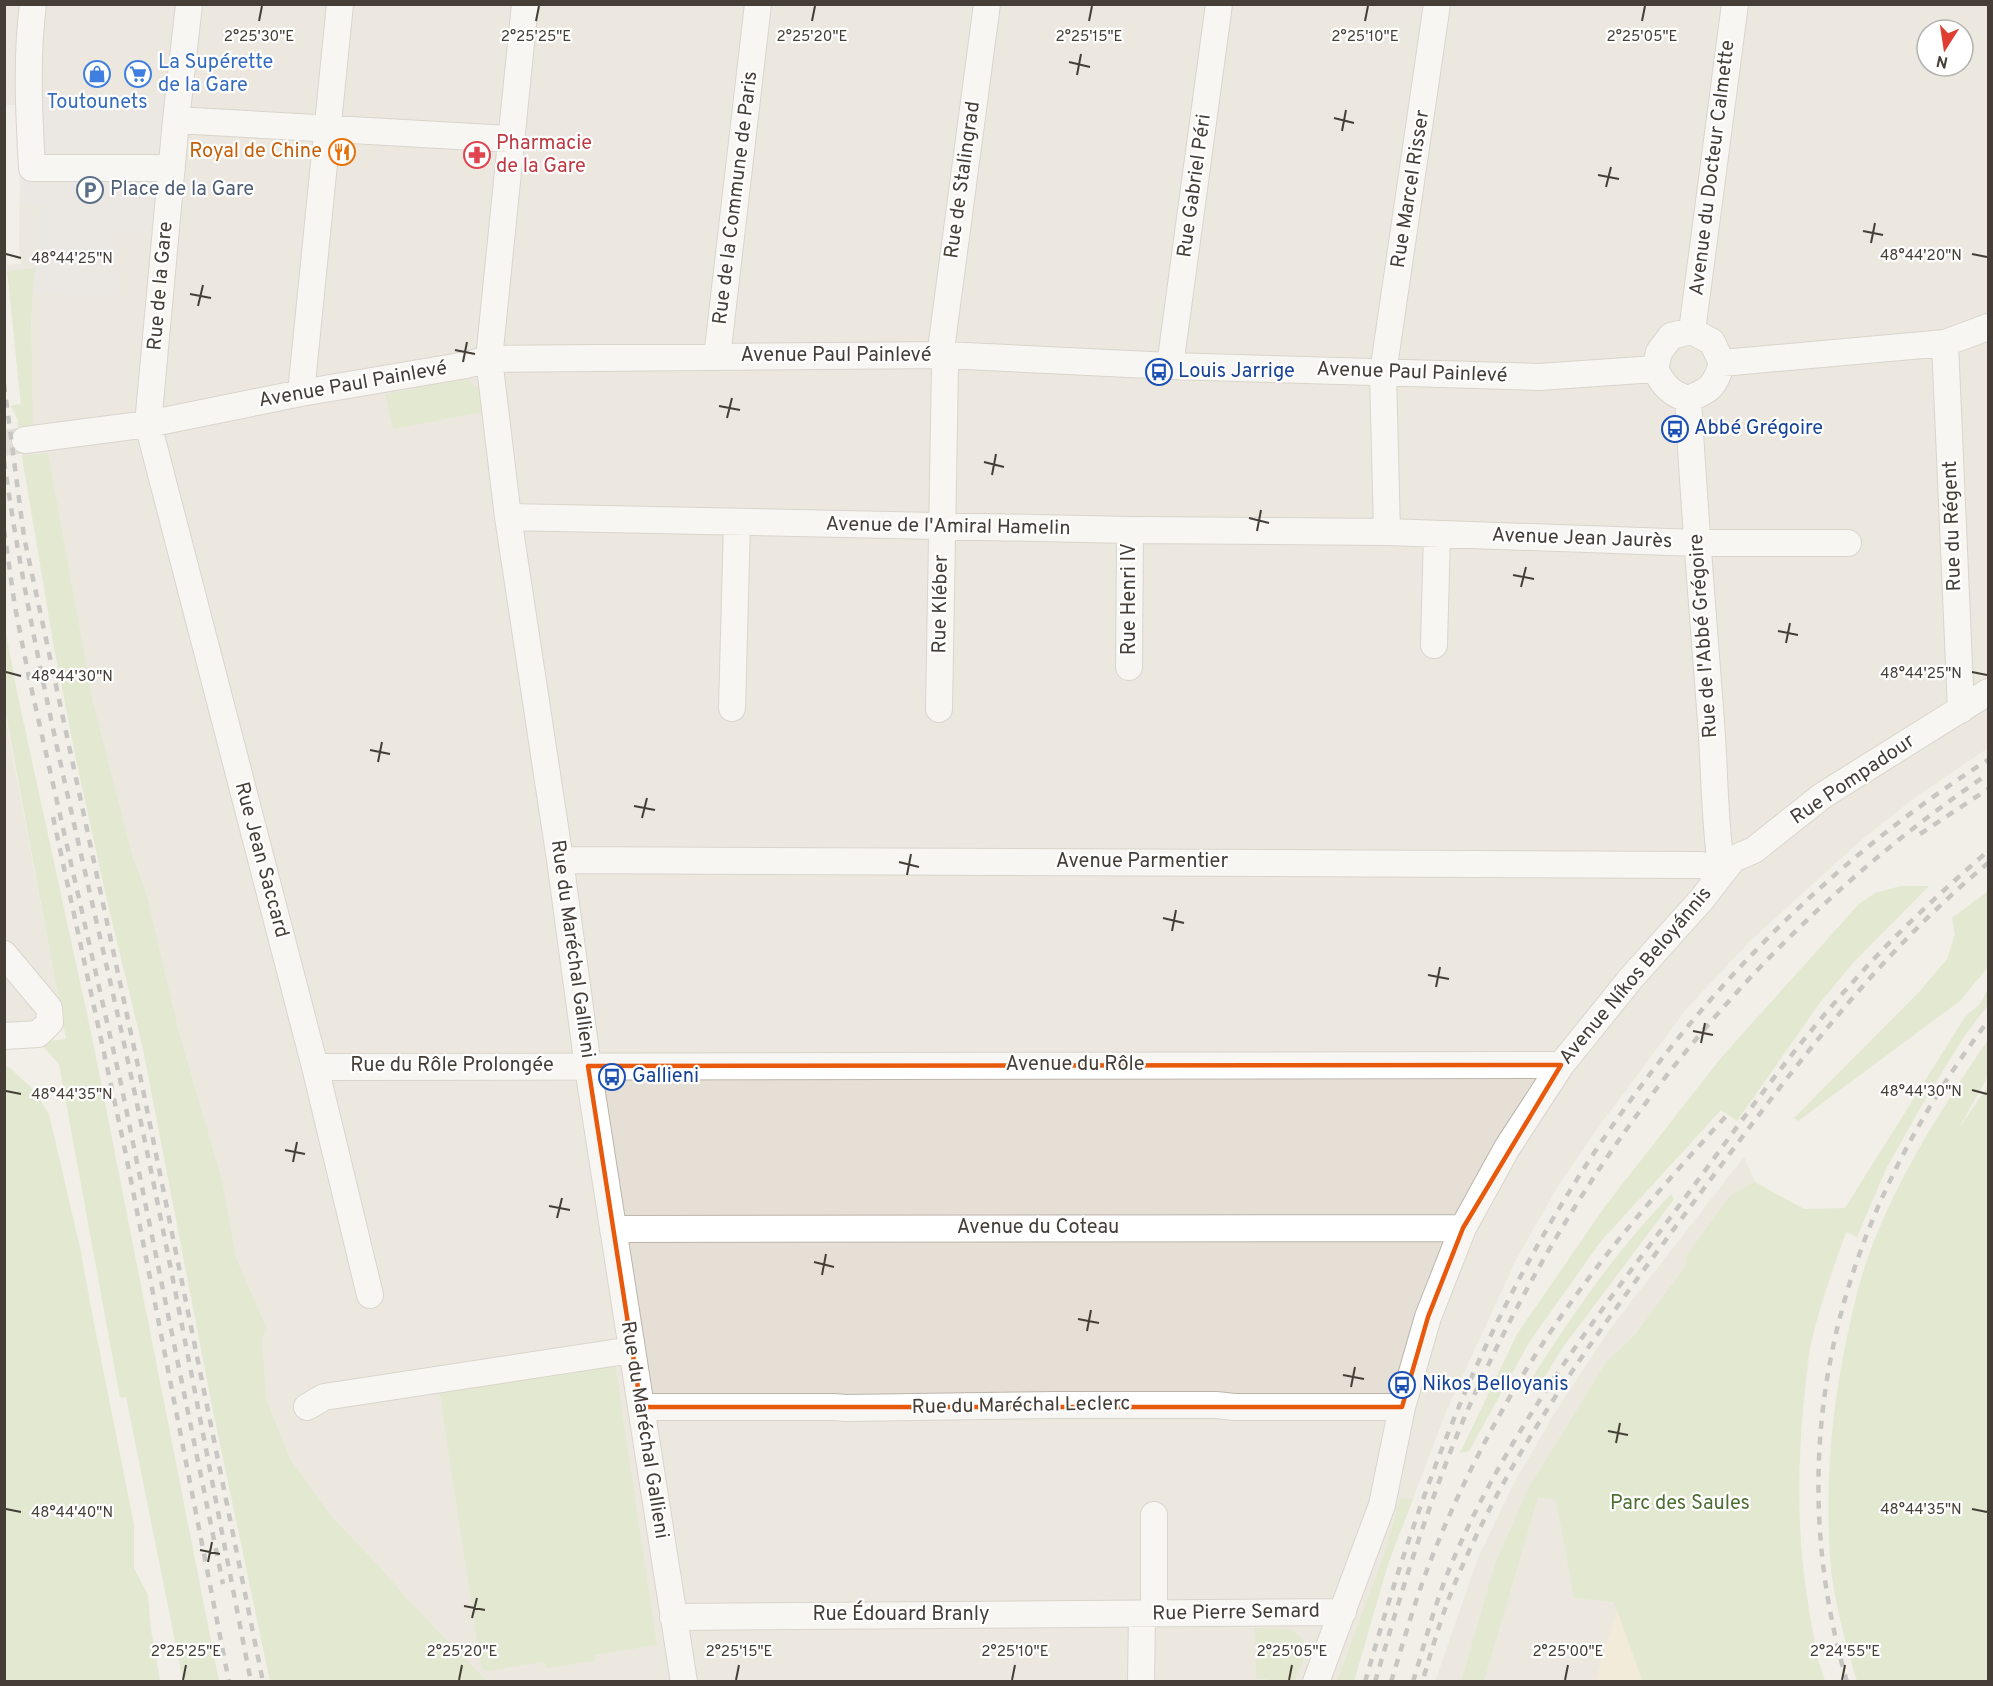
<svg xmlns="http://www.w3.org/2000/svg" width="1993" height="1686" viewBox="0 0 1993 1686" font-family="Overpass,sans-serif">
  <rect width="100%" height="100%" fill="#f2eee8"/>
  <path fill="#e5dfd6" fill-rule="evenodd" d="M5,5h1983v743l-71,48 -57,45 -109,99 -63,67 -88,118 -41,59 -43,76 -70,152 -58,152 -34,117h-1084l-127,-632 -36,-149 -31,-141 -22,-112 -32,-191 -4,-36 -7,-14 10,-2 -14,-139 14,-1 -2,-20 1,-62 -5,-77h-10zM1927,30h36v36h-36z
    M4,709l60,319 -59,6h-1z
    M1744,1157l11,25 91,50 -28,83 -8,34 -9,77 -3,68 3,67 17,100 7,20 -390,1 43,-124 34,-71 39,-68 59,-90z"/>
  <path fill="#d1e1b5" d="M35,268l-4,51 2,108 -14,2 -1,-9 -7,-14 10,-2 -14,-133z
    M466,379l15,11 1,22 -89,17 -8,-35z
    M48,453l45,250 40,155 13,34 33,141 43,147 14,78 30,69 -4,11 4,61 24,60 41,57 48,50 28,33 80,82h-217l-57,-270 -70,-362 -36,-149 -31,-141 -22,-112 -32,-191z
    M4,623l13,69 75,345 127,644h-36l-57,-284 -6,1 -61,-334 -20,-22 27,-3 -61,-330z
    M1901,886h28l-77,78 -33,40 -82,117 -16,-11 -120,131 -71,100 -61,110 -9,2 57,-119 89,-129 114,-146 139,-155 16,-11z
    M1988,891v76l-28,34 -162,120 -4,-3 125,-126 28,-33 8,-25 -3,-16z
    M1988,989v16l-23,30 -43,70 -36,64 -29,68 -11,-5c-14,37 -27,75 -36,114 -4,21 -5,42 -7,63 -6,67 -5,131 5,197 4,25 8,51 17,75h-182l-29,-79 -40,-4 -18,-98 -18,-3 -54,184 -23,1 34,-118 33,-75 79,-128 27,-25 51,-69 2,-12 43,-59 24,-14 50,27 41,-1 120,-191 15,-13z
    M1988,1040v36l-29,52 29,-42v595h-131c-12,-40 -24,-81 -27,-123 -5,-78 2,-155 19,-230 5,-24 11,-48 19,-71 20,-56 50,-110 83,-161 12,-19 24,-38 37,-56z
    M4,1066l5,1 24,22 16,25 32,138 9,51 44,222v43l14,27 3,35 9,51h-155z
    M1671,1194l3,5 -111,148 -25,41 -9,-5c42,-67 87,-132 142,-189z
    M615,1364l42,281 -62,10v6l-49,7 -2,-6 -58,9 -5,-4 -42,-277z
    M1400,1498l13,1 -25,65 -34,117h-17l48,-129z
    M1255,1628l36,1 12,10 3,14 -11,28h-27v-2h-12z"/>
  <path fill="#f1e6c8" d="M1617,1610l22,63 4,8h-48z"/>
  <path fill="#e3e1df" d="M164,95v60l-9,76 -43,1 -2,42h7l-1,22 -83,-2 9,-88 -18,-2 -3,-7 -6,-92 19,-8z"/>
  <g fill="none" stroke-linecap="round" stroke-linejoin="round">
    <path stroke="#cfcbc5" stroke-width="26" stroke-dasharray="26 13" stroke-linecap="butt" d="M4,443l21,-3"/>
    <defs>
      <path id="minor" d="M33,4c-7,55 -4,110 -1,164h140
        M189,4l-13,116 -28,304 167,643 55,228
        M525,4l-36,355 19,158 52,343 29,214 95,608
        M176,120l334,19
        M1692,331l43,-327
        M1692,331l20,11 10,21c-7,23 -11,27 -34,36 -17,-5 -25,-14 -33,-30l4,-17 12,-16z
        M1945,343l16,367
        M717,357l41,-353
        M1722,363l223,-20 43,-16
        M1170,366l49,-362
        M301,393l39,-389
        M1688,399c6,108 15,216 23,323 4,51 3,101 11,150
        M25,440l123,-16 153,-31 165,-28 23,-6 456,-4 225,11 369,11 116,-8
        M508,517l622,13 257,2 310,11h151
        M1387,532l-4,-159 54,-369
        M1434,645l3,-111
        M1129,667l1,-137
        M732,708l5,-186
        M939,709l6,-343 -3,-24 45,-338
        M560,860l1141,5 21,7
        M4,954l45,54 1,14 -12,12 -34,2
        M315,1067l1246,-2
        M613,1229l850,-1
        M307,1407l17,-10 308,-47
        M641,1407h192l13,1 210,-3h160l18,2h168
        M1154,1515v98
        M673,1617l670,-5
        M1141,1682l1,-68
        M1316,1682l66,-177 20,-98 26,-90 35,-89 44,-80 54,-83 71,-88 70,-78 31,-40 21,-9 68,-54 166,-104"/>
    </defs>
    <use href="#minor" stroke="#bcb5ab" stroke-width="28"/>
    <use href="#minor" stroke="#fff" stroke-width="26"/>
    <path stroke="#969696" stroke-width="4.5" stroke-dasharray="8 8" stroke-linecap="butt" d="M4,384l20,153 117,543 122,602
      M4,461c27,190 74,377 116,564 48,218 88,438 131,657
      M4,530l11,77 14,71 92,406 102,500
      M53,817l72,333 104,532
      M1920,834l68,-45
      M1424,1676c10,-34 20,-68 34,-100 60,-141 154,-263 244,-385 87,-117 173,-234 286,-328
      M1365,1682c30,-105 64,-209 108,-308 110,-247 286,-469 515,-614
      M1375,1682c29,-99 59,-199 102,-293 113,-247 285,-462 511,-615
      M1391,1682c13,-42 25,-85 41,-125 36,-91 85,-180 142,-259 47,-65 100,-125 154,-184
      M1413,1682c12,-40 22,-79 38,-117 54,-129 139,-240 222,-351 58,-78 114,-159 179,-231 42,-48 88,-90 136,-132
      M1847,1682c-70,-241 -7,-465 141,-661"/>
  </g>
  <path d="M0 0H1993V1686H0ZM1561,1065l-98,163 -35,89 -26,90h-761l-53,-341z" fill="#f2eee8" fill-opacity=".55" fill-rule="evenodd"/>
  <path fill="none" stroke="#e8590c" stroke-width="4.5" stroke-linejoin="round" d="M1561,1065l-98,163 -35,89 -26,90h-761l-53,-341z"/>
  <path fill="none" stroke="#443e37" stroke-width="2" d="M259,21l3,-15M536,21l3,-15M812,21l3,-15M1089,21l3,-15M1365,21l3,-15M1642,21l3,-15M1069,62l21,5M1077,75l4,-21M1334,118l20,5M1342,131l4,-21M1598,175l21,4M1606,187l5,-20M1863,231l20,4M1871,243l4,-20M6,254l15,4M1972,254l15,3M190,294l21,4M198,306l5,-21M455,350l20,4M463,362l4,-20M719,406l21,4M727,418l5,-20M984,462l20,5M992,475l4,-21M1249,518l20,5M1257,531l4,-21M1513,575l21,4M1521,587l5,-20M1778,631l20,4M1786,643l4,-20M6,672l15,4M1972,672l15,3M370,750l20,4M378,762l4,-20M634,806l21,4M642,818l5,-20M899,862l20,5M907,875l4,-21M1163,918l21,5M1172,931l4,-21M1428,975l21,4M1436,987l4,-20M1693,1031l20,4M1701,1043l4,-20M1972,1090l15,4M6,1091l15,3M285,1150l20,4M293,1162l4,-20M549,1206l21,4M557,1218l5,-20M814,1262l20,5M822,1275l4,-21M1078,1319l21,4M1087,1331l4,-21M1343,1375l21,4M1351,1387l4,-20M1608,1431l20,4M1616,1443l4,-20M6,1509l15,3M1972,1509l15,3M200,1550l20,4M208,1562l4,-20M464,1606l21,4M472,1618l5,-20M183,1680l3,-15M459,1680l3,-15M736,1680l3,-15M1012,1680l3,-15M1289,1680l3,-15M1565,1680l3,-15M1842,1680l3,-15"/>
  <defs>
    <symbol id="shop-ring" viewBox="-11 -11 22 22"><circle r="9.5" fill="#fff" stroke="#3f7fe0" stroke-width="1.5"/><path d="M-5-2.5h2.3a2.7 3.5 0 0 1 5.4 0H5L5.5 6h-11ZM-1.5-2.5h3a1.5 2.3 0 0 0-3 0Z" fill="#3f7fe0"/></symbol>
    <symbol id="supermarket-ring" viewBox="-11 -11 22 22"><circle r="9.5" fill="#fff" stroke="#3f7fe0" stroke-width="1.5"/><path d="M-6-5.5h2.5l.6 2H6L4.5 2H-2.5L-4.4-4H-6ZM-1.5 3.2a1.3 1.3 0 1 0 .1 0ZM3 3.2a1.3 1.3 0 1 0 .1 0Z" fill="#3f7fe0"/></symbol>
    <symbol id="restaurant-ring" viewBox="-11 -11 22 22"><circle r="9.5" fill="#fff" stroke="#e8710a" stroke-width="1.5"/><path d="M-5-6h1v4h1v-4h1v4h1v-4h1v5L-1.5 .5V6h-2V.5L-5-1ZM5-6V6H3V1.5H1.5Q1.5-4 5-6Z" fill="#e8710a"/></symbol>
    <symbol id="pharmacy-ring" viewBox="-11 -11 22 22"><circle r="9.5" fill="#fff" stroke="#e0444e" stroke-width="1.5"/><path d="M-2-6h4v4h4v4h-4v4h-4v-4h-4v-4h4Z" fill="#e0444e"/></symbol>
    <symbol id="parking-ring" viewBox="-11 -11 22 22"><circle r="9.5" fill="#fff" stroke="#5c6f8a" stroke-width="1.5"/><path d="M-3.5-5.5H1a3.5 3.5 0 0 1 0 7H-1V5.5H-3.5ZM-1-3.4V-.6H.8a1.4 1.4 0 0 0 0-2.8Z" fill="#5c6f8a"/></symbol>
    <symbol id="bus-ring" viewBox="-11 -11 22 22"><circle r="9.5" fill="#fff" stroke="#1a4fb4" stroke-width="1.5"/><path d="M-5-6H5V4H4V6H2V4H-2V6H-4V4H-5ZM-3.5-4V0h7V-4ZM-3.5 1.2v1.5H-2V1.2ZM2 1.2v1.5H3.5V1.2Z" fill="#1a4fb4"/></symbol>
  </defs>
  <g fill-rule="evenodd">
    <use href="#shop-ring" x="82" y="59" width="30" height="30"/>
    <use href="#supermarket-ring" x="123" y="59" width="30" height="30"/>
    <use href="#restaurant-ring" x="327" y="137" width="30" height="30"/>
    <use href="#pharmacy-ring" x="462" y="140" width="30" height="30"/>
    <use href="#parking-ring" x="75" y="175" width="30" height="30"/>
    <use href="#bus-ring" x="1144" y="357" width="30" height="30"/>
    <use href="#bus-ring" x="1660" y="414" width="30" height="30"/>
    <use href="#bus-ring" x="597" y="1062" width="30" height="30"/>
    <use href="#bus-ring" x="1387" y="1370" width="30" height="30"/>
  </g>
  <g text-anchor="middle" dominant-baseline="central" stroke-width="4.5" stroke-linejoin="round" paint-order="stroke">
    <g font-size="20" fill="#366cbe" stroke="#fff" text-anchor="start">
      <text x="158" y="63">La Supérette<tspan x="158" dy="23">de la Gare</tspan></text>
      <text x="97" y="103" text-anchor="middle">Toutounets</text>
    </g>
    <g font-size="20" fill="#be3a42" stroke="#fff" text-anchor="start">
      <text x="496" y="144">Pharmacie<tspan x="496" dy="23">de la Gare</tspan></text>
    </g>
    <g font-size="20" fill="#c56008" stroke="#fff" text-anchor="end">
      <text x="322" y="152">Royal de Chine</text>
    </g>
    <g font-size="20" fill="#443e37" stroke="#fff">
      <text transform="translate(1713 168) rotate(-83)">Avenue du Docteur Calmette</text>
      <text transform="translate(963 180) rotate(-82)">Rue de Stalingrad</text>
      <text transform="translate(1195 186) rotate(-82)">Rue Gabriel Péri</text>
      <text transform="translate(1411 189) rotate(-81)">Rue Marcel Risser</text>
      <text transform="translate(736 198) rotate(-83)">Rue de la Commune de Paris</text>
      <text transform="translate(161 286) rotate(-85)">Rue de la Gare</text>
      <text x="836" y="356">Avenue Paul Painlevé</text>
      <text transform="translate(1412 373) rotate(2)">Avenue Paul Painlevé</text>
      <text transform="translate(353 385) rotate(-10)">Avenue Paul Painlevé</text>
      <text transform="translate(1953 526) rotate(-92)">Rue du Régent</text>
      <text transform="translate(948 527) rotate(1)">Avenue de l'Amiral Hamelin</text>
      <text transform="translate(1582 539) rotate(2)">Avenue Jean Jaurès</text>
      <text transform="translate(1130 599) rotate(-90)">Rue Henri IV</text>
      <text transform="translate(941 604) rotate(-89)">Rue Kléber</text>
      <text transform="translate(1704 636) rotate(-94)">Rue de l'Abbé Grégoire</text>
      <text transform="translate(1853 780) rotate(-34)">Rue Pompadour</text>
      <text transform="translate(261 860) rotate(75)">Rue Jean Saccard</text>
      <text x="1142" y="862">Avenue Parmentier</text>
      <text transform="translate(572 949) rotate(82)">Rue du Maréchal Gallieni</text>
      <text transform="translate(1636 976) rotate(-50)">Avenue Níkos Beloyánnis</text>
      <text x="1075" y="1065">Avenue du Rôle</text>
      <text x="452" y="1066">Rue du Rôle Prolongée</text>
      <text x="1038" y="1228">Avenue du Coteau</text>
      <text transform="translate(1021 1406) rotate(-1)">Rue du Maréchal Leclerc</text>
      <text transform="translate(644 1430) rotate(81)">Rue du Maréchal Gallieni</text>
      <text transform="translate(1236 1613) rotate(-1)">Rue Pierre Semard</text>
      <text x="901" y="1615">Rue Édouard Branly</text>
    </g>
    <g font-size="20" fill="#4e5e75" stroke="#fff" text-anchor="start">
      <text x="110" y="190">Place de la Gare</text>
    </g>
    <g font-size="20" fill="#164399" stroke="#fff" text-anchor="start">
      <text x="1178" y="372">Louis Jarrige</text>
      <text x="1694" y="429">Abbé Grégoire</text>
      <text x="632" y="1077">Gallieni</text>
      <text x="1422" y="1385">Nikos Belloyanis</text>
    </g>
    <g font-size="20" fill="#4d6f32" stroke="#fff">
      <text x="1680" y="1504">Parc des Saules</text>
    </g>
  </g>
  <g font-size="15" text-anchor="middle" fill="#443e37" stroke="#fff" stroke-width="4.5" stroke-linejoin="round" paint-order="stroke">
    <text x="259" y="41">2°25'30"E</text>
    <text x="536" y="41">2°25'25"E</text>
    <text x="812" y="41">2°25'20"E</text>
    <text x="1089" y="41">2°25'15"E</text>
    <text x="1365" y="41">2°25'10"E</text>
    <text x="1642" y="41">2°25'05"E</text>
    <text x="1921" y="260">48°44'20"N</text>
    <text x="72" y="263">48°44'25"N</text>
    <text x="1921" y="678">48°44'25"N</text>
    <text x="72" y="681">48°44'30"N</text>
    <text x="1921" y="1096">48°44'30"N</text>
    <text x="72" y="1099">48°44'35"N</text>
    <text x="1921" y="1514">48°44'35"N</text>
    <text x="72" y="1517">48°44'40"N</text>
    <text x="186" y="1656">2°25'25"E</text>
    <text x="462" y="1656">2°25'20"E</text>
    <text x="739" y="1656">2°25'15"E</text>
    <text x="1015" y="1656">2°25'10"E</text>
    <text x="1292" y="1656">2°25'05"E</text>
    <text x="1568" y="1656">2°25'00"E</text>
    <text x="1845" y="1656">2°24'55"E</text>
  </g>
  <rect width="1993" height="1686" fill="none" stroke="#443e37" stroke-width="12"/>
  <g transform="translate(1945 48) rotate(192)"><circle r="28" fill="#ffffff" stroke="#b4b2af" stroke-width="1.5"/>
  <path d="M0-4.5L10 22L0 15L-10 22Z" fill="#df3e31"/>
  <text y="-9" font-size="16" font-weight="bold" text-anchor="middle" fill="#443e37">N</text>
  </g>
</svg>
